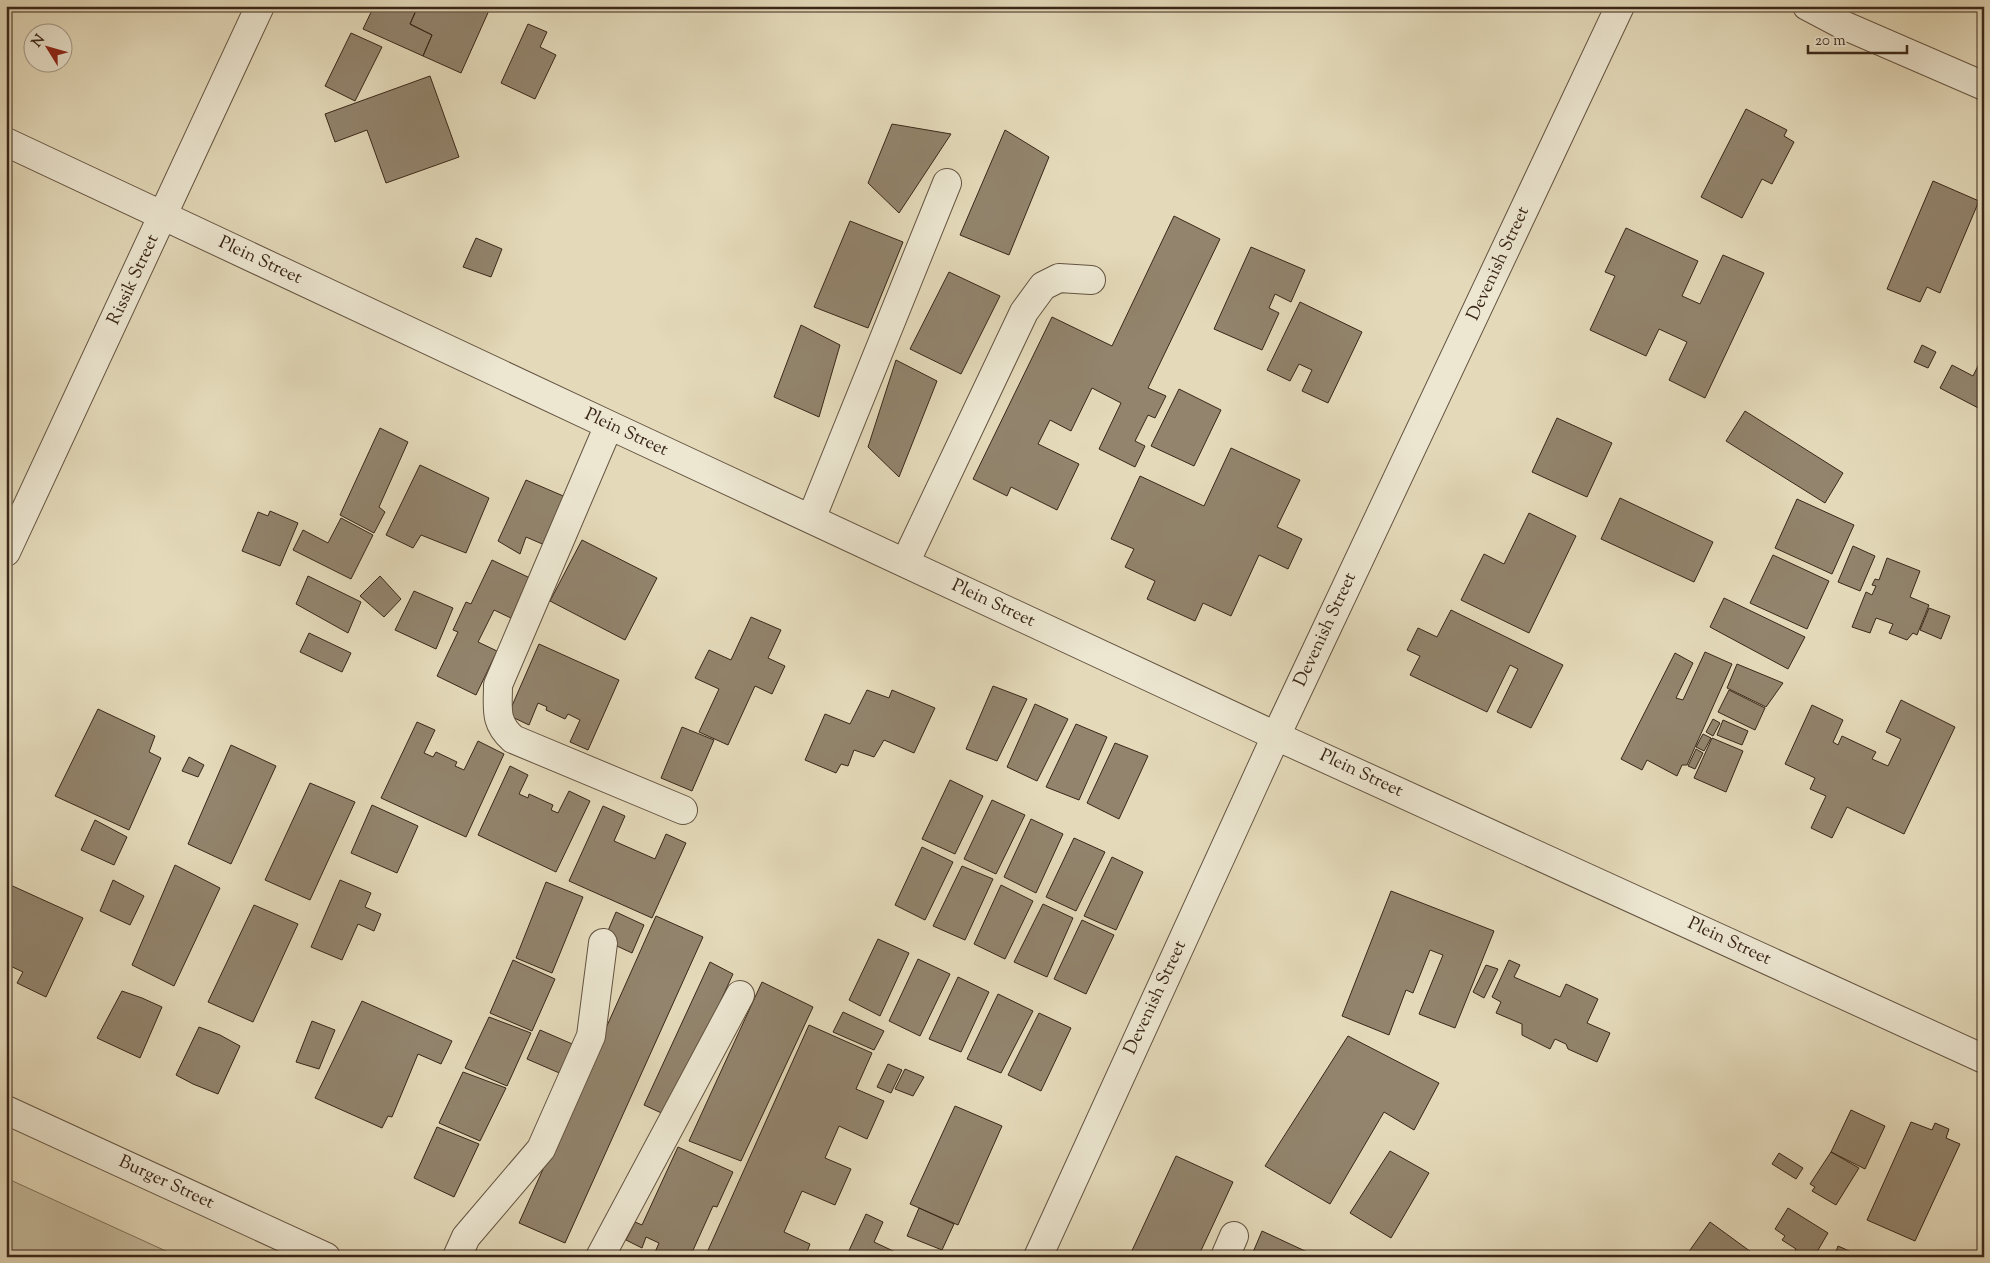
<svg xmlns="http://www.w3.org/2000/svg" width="1990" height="1263" viewBox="0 0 1990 1263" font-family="'Sorts Mill Goudy',serif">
  <rect width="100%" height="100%" fill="#e4daba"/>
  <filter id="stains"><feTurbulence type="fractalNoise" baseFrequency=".004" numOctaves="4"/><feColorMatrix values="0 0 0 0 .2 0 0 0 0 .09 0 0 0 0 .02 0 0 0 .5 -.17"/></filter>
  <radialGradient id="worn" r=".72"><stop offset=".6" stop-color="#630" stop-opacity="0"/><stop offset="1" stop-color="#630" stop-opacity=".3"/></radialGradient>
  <path fill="#c7bc9f" stroke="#80725c" d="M6,1178l173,79h-173z"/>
  <path fill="#92846d" stroke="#3a2719" d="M374,6h44l-8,18 22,11 -9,21 -60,-27z
    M418,6h73l-30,67 -38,-17 9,-21 -22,-11z
    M528,24l19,8 -7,15 16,8 -21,44 -34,-16z
    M351,33l31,14 -27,54 -30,-15z
    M430,76l29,81 -73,26 -19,-53 -32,12 -10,-28z
    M1746,109l41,21 -3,6 10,6 -22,42 -10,-5 -20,39 -41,-21z
    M892,124l59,10 -52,79 -31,-30z
    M1005,130l44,27 -40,98 -49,-20z
    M1933,181l46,20 -39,92 -13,-6 -7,15 -33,-13z
    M1174,216l46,23 -72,149 18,8 -11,22 -7,-3 -13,26 10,5 -10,21 -36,-18 22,-46 -29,-15 -21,43 -21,-11 -12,24 41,20 -22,46 -46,-23 -4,9 -34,-17 79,-162 60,29z
    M850,221l53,21 -35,86 -54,-21z
    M1626,228l72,33 -16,35 18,8 23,-49 41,18 -59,125 -36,-18 18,-38 -28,-13 -13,27 -56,-26 25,-54 -10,-4z
    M476,238l26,11 -11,28 -28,-10z
    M1251,247l54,23 -14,32 -16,-8 -6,14 10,5 -17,37 -48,-21z
    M949,272l51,24 -39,78 -51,-25z
    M1300,302l62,30 -34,71 -26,-12 10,-21 -13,-6 -9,17 -23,-11z
    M801,325l39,20 -21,72 -45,-20z
    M1922,345l14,7 -8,16 -14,-6z
    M1982,358l2,1v52l-44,-23 12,-23 21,11z
    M896,360l41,21 -38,96 -31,-30z
    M1179,389l42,21 -27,56 -43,-20z
    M1745,411l98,62 -18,30 -99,-62z
    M1557,418l55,25 -25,54 -55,-25z
    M380,428l28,14 -29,65 6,5 -11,21 -34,-18z
    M1231,448l69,32 -23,47 25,12 -14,30 -29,-14 -28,61 -28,-13 -8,18 -48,-22 8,-18 -30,-14 9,-18 -23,-10 29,-63 64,30z
    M420,465l69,33 -23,55 -45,-18 -8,13 -27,-13z
    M526,480l42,18 -21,48 -21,-9 -6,17 -22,-13z
    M1620,498l93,44 -19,40 -93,-43z
    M1797,499l57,26 -22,49 -57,-26z
    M270,511l28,12 -18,43 -38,-15 16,-39 10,4z
    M1529,513l47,23 -47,97 -68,-33 23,-46 20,10z
    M341,518l32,17 -22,44 -58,-29 10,-20 25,13z
    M582,540l75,38 -32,62 -75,-39z
    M1853,546l22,10 -15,35 -22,-9z
    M1773,555l56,26 -22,48 -57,-26z
    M1887,558l33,13 -10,26 19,8 -12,30 -4,-2 -6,7 -18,-7 4,-9 -17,-6 -6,15 -18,-6 14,-35 6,3 4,-9 -4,-1 3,-6 4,1z
    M492,560l38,18 -19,40 -17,-8 -16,32 19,9 -21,44 -39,-19 21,-44 -5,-2 13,-28 5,2z
    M308,576l53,26 -13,31 -52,-29z
    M380,576l21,23 -17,18 -24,-21z
    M414,591l39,17 -17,41 -41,-19z
    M1724,598l81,39 -17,32 -78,-42z
    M1929,608l21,8 -9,23 -21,-9z
    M1451,610l112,55 -32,63 -34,-16 21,-43 -8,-4 -23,47 -77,-37 10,-19 -13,-6 11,-22 19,9z
    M751,617l30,13 -13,28 17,8 -13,28 -17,-8 -27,59 -29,-13 20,-43 -24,-11 14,-28 22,10z
    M309,633l42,20 -9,19 -42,-20z
    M539,644l80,36 -31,70 -18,-8 10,-22 -12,-6 -3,5 -19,-9 1,-3 -9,-4 -9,22 -21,-10z
    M1705,652l27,12 -45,101h-5l-5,11 -30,-16 -5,10 -21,-11 54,-106 18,10 -17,35 7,2z
    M1737,664l46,19 -17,24 -39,-19z
    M993,686l34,13 -30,62 -31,-12z
    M867,690l22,8 3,-8 43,18 -21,45 -30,-13 -10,17 -20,-7 -6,16 -7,-2 -5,9 -31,-13 20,-46 25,10z
    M1729,690l36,18 -10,22 -37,-18z
    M1901,700l54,27 -51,107 -57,-27 -15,31 -21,-10 15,-32 -16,-7 5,-11 -30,-14 27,-59 31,15 -10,22 5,3 4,-9 34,16 -4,7 16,7 13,-27 -15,-7z
    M1035,704l33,15 -31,62 -30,-14z
    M98,709l57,27 -6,16 12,6 -32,72 -74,-34z
    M1713,719l7,4 -7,13 -7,-4z
    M1723,720l25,11 -6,14 -25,-10z
    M417,722l18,8 -11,23 9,4 3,-5 21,10 -2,4 9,4 14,-29 26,13 -38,83 -85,-39z
    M1076,724l31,13 -28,63 -33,-13z
    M682,727l32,13 -22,51 -31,-13z
    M1703,734l8,4 -7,13 -8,-4z
    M1712,738l31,13 -17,41 -32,-14z
    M1115,743l33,13 -29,63 -32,-16z
    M231,745l45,21 -45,98 -43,-20z
    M1696,749l7,4 -8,16 -7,-3z
    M189,757l15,8 -6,12 -16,-6z
    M510,766l18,9 -9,19 9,4 1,-4 24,11 -2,5 7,3 11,-22 21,10 -34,71 -78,-37z
    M950,780l33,16 -28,58 -33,-15z
    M310,783l45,19 -45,98 -45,-20z
    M992,800l33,15 -29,59 -32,-15z
    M372,805l46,21 -21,47 -46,-20z
    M603,806l22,10 -11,25 41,18 11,-25 20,9 -34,75 -83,-37z
    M1031,819l32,15 -27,59 -32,-16z
    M95,820l32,17 -13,28 -33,-15z
    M1074,838l31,14 -29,59 -30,-14z
    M922,847l31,15 -28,58 -30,-15z
    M1112,857l31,15 -27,58 -32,-14z
    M175,865l45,23 -46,98 -42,-21z
    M962,866l31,13 -28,61 -32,-14z
    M113,880l31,16 -14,29 -30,-14z
    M340,880l31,13 -6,14 16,7 -7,17 -16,-7 -16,36 -31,-13z
    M546,882l37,15 -31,76 -36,-15z
    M6,883l77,35 -37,79 -29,-14 6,-11 -17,-8z
    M1001,885l32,16 -28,58 -31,-15z
    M1391,891l103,40 -39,97 -36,-14 24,-59 -13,-5 -17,43 -7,-3 -17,45 -47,-19z
    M1043,904l30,14 -26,59 -33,-15z
    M254,905l44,19 -45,98 -45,-20z
    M616,912l28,13 -12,28 -28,-13z
    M656,916l47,21 -138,306 -46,-20z
    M1082,920l32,15 -28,59 -32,-15z
    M878,939l31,14 -29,63 -31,-16z
    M918,959l32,15 -30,62 -31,-15z
    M513,960l42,19 -23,52 -42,-18z
    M1509,960l11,5 -6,12 46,20 6,-13 32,15 -11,24 23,10 -13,29 -29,-13 -2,-5 -11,-5 -5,10 -28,-14v-11l-26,-11 5,-11 -9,-5z
    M710,962l23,12 -65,142 -24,-11z
    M1486,965l12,4 -14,29 -11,-6z
    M958,977l31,15 -28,60 -32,-13z
    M762,982l51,25 -72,154 -52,-20z
    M122,991l20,7 20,9 -22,51 -43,-20z
    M998,994l35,17 -32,62 -34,-14z
    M362,1001l90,40 -11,23 -23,-10 -26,63 -4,-1 -6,12 -67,-30z
    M843,1012l41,19 -10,19 -41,-18z
    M1039,1013l32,15 -30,63 -33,-16z
    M489,1017l42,16 -24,53 -42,-18z
    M312,1021l23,9 -16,39 -23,-7z
    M809,1025l63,28 -16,36 28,12 -17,38 -28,-13 -14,32 26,11 -16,36 -33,-14 -18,41 26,12 -5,13h-100z
    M199,1027l21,8 20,11 -22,48 -25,-10 -17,-9z
    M540,1030l37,16 -13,29 -37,-16z
    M1348,1036l91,47 -25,47 -30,-18 -54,92 -65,-38z
    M888,1064l14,6 -11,23 -14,-6z
    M905,1069l19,8 -11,19 -18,-7z
    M463,1072l43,16 -26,53 -41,-18z
    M955,1106l47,20 -44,99 -48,-21z
    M1851,1110l34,16 -20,43 -34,-17z
    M1911,1122l21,8 3,-7 14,6 -3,9 14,6 -45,97 -48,-21z
    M437,1127l42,17 -25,53 -40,-19z
    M678,1147l55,25 -16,35 -4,-1 -23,51h-37l6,-14 -13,-6 -4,11 -16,-8 9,-18 7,3z
    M1390,1151l39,22 -38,65 -41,-25z
    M1831,1152l28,16 -23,37 -24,-14 3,-4 -5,-3z
    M1779,1153l24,15 -7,11 -24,-15z
    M1176,1156l57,26 -35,75h-69z
    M919,1208l35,16 -12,26 -35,-14z
    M1788,1208l40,25 -14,24h-22l4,-8 -14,-9 3,-4 -10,-7z
    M866,1214l17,8 -9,20 32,15h-60z
    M1710,1222l48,35h-73z
    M1262,1231l56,26h-67z
    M1838,1246l25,11h-29z"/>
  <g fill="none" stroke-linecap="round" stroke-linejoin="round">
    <defs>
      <path id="minor" d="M1807,6l34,18 143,62
        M6,142l603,283 667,311 708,323
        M609,425l-111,260c0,24 -4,37 15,54l170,71
        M811,519l136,-336
        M6,552l254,-546
        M905,563l119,-251 19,-26 16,-8 32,2
        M6,1110l320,147
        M457,1257l9,-20 75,-88 50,-113 12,-93
        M600,1257l140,-262
        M1038,1257l238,-521 344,-730
        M1225,1257l9,-21"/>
    </defs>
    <use href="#minor" stroke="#645441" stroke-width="30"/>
    <use href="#minor" stroke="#ede7d2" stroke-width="28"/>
  </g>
  <g text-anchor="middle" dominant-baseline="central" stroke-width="5" stroke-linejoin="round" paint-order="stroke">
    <g font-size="18" fill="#3a2719" stroke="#ede7d2">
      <text transform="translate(260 261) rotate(25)">Plein Street</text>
      <text transform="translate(1499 264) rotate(-65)">Devenish Street</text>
      <text transform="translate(134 280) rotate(-65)">Rissik Street</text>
      <text transform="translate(626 433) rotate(25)">Plein Street</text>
      <text transform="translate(993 604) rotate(25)">Plein Street</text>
      <text transform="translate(1326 630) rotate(-65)">Devenish Street</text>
      <text transform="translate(1361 774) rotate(25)">Plein Street</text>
      <text transform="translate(1729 942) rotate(25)">Plein Street</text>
      <text transform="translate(1156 998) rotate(-65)">Devenish Street</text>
      <text transform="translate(166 1183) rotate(25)">Burger Street</text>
    </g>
  </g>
  <rect width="1990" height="1263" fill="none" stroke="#e4daba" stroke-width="25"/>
  <rect x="8" y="8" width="1975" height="1248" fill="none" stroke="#3a2719" stroke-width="2.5"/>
  <rect x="12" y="12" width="1965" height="1238" fill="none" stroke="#3a2719"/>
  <g transform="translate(48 48) rotate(307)"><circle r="24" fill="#ede7d2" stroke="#a59a88"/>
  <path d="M0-4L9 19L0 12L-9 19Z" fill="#8f2418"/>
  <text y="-8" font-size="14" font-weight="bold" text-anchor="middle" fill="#3a2719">N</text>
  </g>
  <path d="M1808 45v8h99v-8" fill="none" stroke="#3a2719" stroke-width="2.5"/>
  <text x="1815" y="45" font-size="15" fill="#3a2719" stroke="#ede7d2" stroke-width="4" paint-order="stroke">20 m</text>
  <rect width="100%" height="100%" filter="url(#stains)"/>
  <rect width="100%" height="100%" fill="url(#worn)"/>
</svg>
